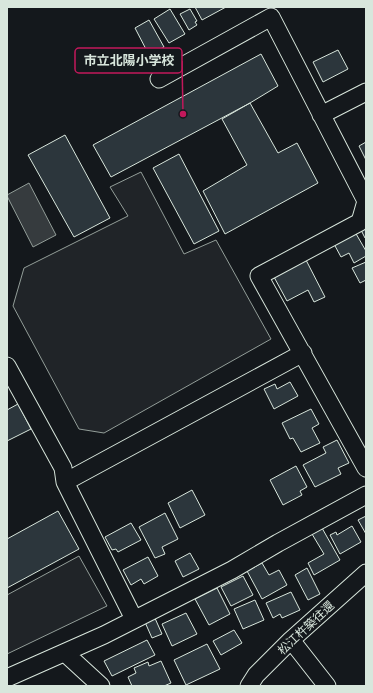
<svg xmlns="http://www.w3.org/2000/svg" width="373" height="693" viewBox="0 0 373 693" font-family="'Archivo Narrow','Noto Sans JP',sans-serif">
  <rect width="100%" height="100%" fill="#14181c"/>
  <path fill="#202428" stroke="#939e99" d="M141,172l43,82 32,-14 55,99 -167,94 -25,-4 -66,-123 11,-38 104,-52 -18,-29z
    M79,556l28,50 -100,48v-59z"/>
  <path fill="#363b3e" stroke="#939e99" d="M29,183l27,52 -23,12 -26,-51v-1z"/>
  <path fill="#2c363c" stroke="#d8e6dc" d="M195,7h31l-24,13z
    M170,9l15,25 -16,9 -15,-24z
    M190,9l7,12 -2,1 2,3 -8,5 -9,-16z
    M149,20l15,27 -15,8 -14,-27z
    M338,50l10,19 -25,13 -10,-20z
    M261,54l17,32 -28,17 -139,74 -18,-32z
    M250,103l28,50 19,-10 21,40 -93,51 -22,-43 44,-26 -25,-46z
    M65,135l45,83 -36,19 -46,-82z
    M366,142v18l-7,-14z
    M179,154l40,77 -25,13 -41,-76z
    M366,225v12l-1,1 -5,-10z
    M355,232l11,19v5l-12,7 -5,-10 -8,4 -7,-13z
    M306,260l19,37 -11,5 -6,-12 -21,11 -13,-24z
    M366,262v18l-6,3 -8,-15z
    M290,382l8,14 -24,13 -10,-20 11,-5 2,5z
    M18,404l13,25 -24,12v-31z
    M311,409l8,15 -7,4 8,15 -19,9 -8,-14 -3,1 -8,-16z
    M337,440l12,23 -11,5 3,6 -26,13 -12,-22 23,-12 -3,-6z
    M296,466l11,21 -7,4 2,4 -19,10 -13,-25z
    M192,490l13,25 -25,13 -12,-25z
    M58,511l21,38 -72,39v-49z
    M165,513l13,26 -16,8 3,7 -10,4 -16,-31z
    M366,516v18l-8,-14z
    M131,523l10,17 -23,12 -2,-3 -4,1 -7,-13z
    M352,526l9,16 -21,12 -10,-19 6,-3 1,3z
    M322,528l18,32 -26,15 -6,-12 16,-9 -12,-20z
    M190,553l9,16 -16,8 -8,-16z
    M148,557l10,19 -14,8 -3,-5 -10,6 -8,-15z
    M262,563l7,12 10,-5 8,15 -25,14 -15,-28z
    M307,568l13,26 -12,6 -13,-25z
    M243,576l10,19 -22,11 -10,-19z
    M217,588l13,26 -21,11 -14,-26z
    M291,592l9,18 -18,8 -2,-4 -7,4 -7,-15z
    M255,600l9,20 -21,9 -9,-20z
    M186,613l11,21 -25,12 -10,-22z
    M154,616l8,18 -10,4 -8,-18z
    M234,630l8,13 -21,12 -8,-14z
    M147,640l8,15 -43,21 -8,-15z
    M207,644l13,25 -34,16 -12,-25z
    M161,661l10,22 -7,3h-32l-4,-9 8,-4 -2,-5 14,-6 1,4z"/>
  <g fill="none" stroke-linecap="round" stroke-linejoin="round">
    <defs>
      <path id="minor" d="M159,79l112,-62 95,184
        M321,115l45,-23
        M366,201l-6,21 -101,54 107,192
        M7,366l56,102 2,14 69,137
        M65,482l238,-129
        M291,640l36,46
        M65,653l36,33
        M7,678l97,-43 128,-65 46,-27 88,-48
        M249,686l7,-11 35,-35 75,-67"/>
    </defs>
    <use href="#minor" stroke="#d8e6dc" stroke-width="19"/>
    <use href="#minor" stroke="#14181c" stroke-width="17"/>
  </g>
  <g text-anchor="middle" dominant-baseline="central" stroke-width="3" stroke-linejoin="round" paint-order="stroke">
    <g font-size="12" fill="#d8e6dc" stroke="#14181c">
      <text transform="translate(306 628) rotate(-43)">松江杵築往還</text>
    </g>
  </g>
  <path fill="none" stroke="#c2185b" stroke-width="1.5" d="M183 114L182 61"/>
  <circle fill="#c2185b" stroke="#14181c" stroke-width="1.5" cx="183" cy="114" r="4"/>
  <rect fill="#14181c" stroke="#c2185b" stroke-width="1.5" x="75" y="48" width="107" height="25" rx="4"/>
  <g font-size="13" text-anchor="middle" font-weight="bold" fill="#d8e6dc">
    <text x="129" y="65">市立北陽小学校</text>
  </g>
  <rect width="373" height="693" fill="none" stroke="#d8e6dc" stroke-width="16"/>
</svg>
